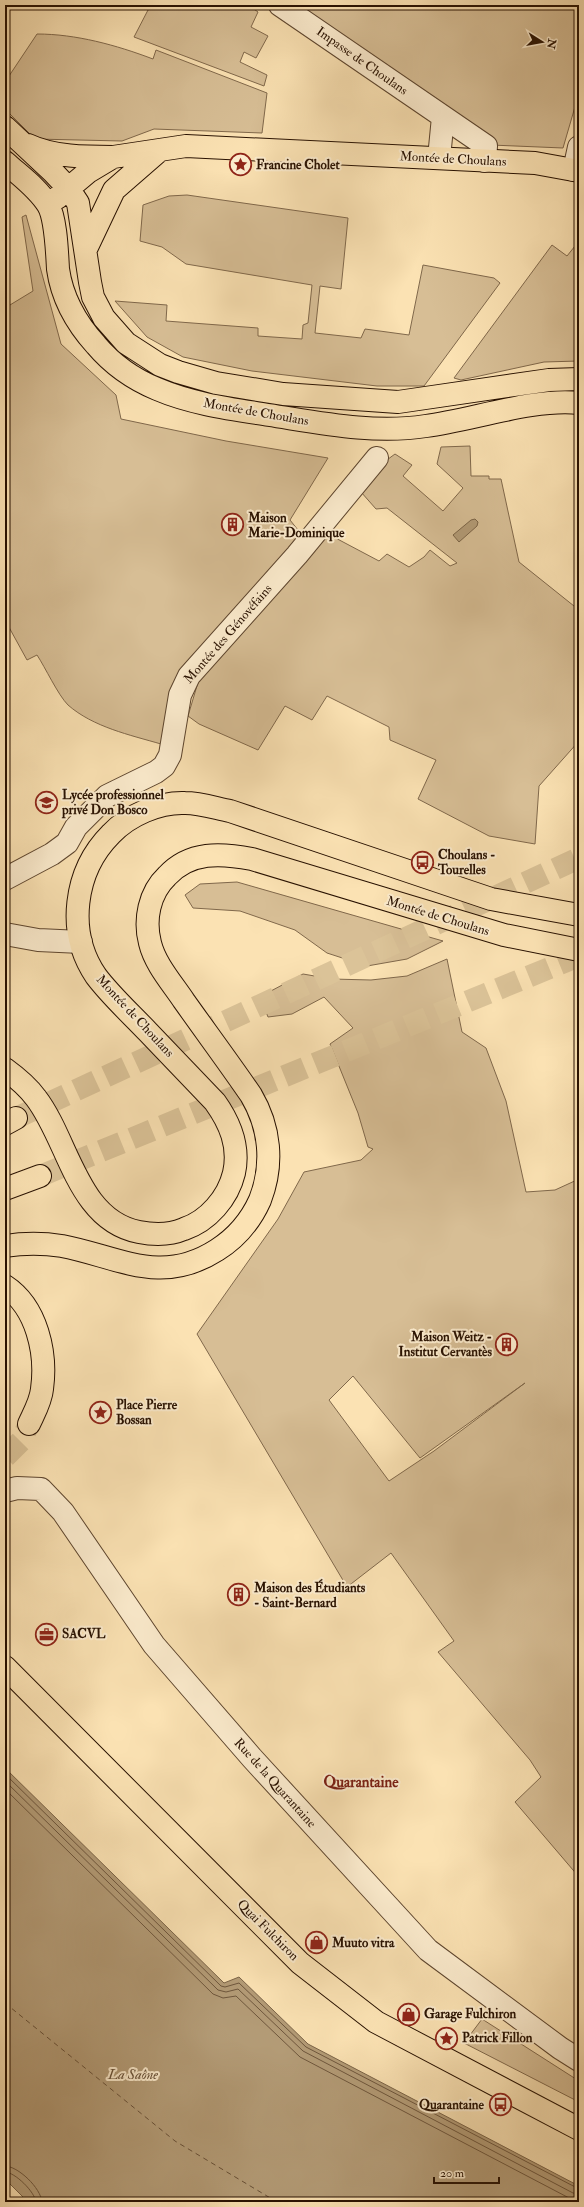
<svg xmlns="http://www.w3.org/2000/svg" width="584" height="2207" viewBox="0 0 584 2207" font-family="'IM FELL Double Pica',serif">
  <rect width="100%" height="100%" fill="#fbe2b3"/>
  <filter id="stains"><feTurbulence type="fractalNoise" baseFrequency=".005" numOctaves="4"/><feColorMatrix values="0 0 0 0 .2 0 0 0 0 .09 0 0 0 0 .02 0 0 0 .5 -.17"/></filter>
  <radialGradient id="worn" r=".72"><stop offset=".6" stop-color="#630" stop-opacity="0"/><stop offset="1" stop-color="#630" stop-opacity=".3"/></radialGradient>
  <path fill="#d7be95" stroke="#80684b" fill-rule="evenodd" d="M155,5h93l10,7 -7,15 17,9 -12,22 -12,-6 -4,10 27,13 -3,11 -130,-49 14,-27z
    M296,5h283v88l-16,55 -72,-3z
    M37,34c39,0 79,11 116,25l3,-9 111,43 -5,40 -108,-4 -32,12 -87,-2 -30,-30v-27z
    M187,195l161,23 -7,71 -21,-3 -5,47 46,5 4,-9 44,6 14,-70 71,13 6,5 -76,103h-47l-125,-15 -69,-14 -36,-20 -32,-36 52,4 -1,16 92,7v8l44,3 1,-14 5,-2 4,-38 -126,-21 -24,-17 -22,-6 3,-36 26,-9z
    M26,215l35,129 55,51 5,24 105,22 102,17 -38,62 12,15 -69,79 -47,48 -11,19 -14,63c-31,-9 -68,-17 -93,-39 -10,-10 -23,-38 -31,-50l-10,5 -22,-40v-312l28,-17 -11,-74z
    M579,241v120l-35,1 -83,18 -7,-2 98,-133 15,11z
    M470,446l1,30h18v3h12l18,83 60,48v131l-40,45 -4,58 -46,-8 -71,-37 18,-39 -46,-20 -1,-13 -62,-31 -15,24 -27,-14 -27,44 -59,-26 -11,-8 11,-37 129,-145 51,27 8,-7 22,13 15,-10 6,-7 20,16 7,-3 -70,-55 -11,1 -15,-17 19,-27 15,-11 17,11 -9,11 40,35 20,-23 -26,-24 4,-17z
    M237,882l206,59 -36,18 -40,7 -40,-13 -32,-23 -55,-19 -47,-3 -8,-13 15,-11z
    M447,959l15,73 24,16 20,53 20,91 29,-2 24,-11v698l-64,-75 26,-25 -11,-17 -92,-108 16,-11 -63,-88 -44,34 -150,-253 81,-115 26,-47 57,-12 12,-11 -5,-2 -10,-34 -28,-69 23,-16 -29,-31 -32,17 -24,3 -7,-17 8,-8 34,-18 29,5 39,1 36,-4zM353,1376l67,82 105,-75 -91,68 -45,30 -60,-81z
    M482,2019l97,62v21l-115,-59z"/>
  <path fill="#b39b76" stroke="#7b6447" d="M475,519l3,3 -1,4 -18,16 -6,-7 18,-15z
    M5,1768l219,215 15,-6 69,67 271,142v16h-551l-23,-23z"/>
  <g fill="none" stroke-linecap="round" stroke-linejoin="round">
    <path stroke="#6e563c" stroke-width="1" d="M5,1774l216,212 4,1 14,-4 67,64 273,142
      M5,1781l213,209 8,2 12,-3 65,62 270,142 6,1
      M5,1789l208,205 10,4 13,-2 64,61 271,142 8,1
      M5,2166c13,0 36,22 37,36
      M5,2172c10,0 30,20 31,30"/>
    <path stroke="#674f36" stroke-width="1" stroke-dasharray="5 4" stroke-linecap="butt" d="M5,2003l170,138 102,61"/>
    <path stroke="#dbc398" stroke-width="22" stroke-dasharray="22 11" stroke-linecap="butt" d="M16,1118l563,-260
      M40,1176l539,-220
      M5,1457l16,-16 8,-17"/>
    <defs>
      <path id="minor" d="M280,5l206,141 -1,15
        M439,158l4,-41
        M574,170l5,-23
        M5,879l47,-25 15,-11 9,-16 31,-31 49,-24 8,-6 6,-11 10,-60 9,-19 108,-121 80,-97
        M5,934l33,6 43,2
        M5,1491l12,-3 24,1 22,23 91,133 98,113 176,192 132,98 19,12"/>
      <path id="major" d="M5,127l48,45 15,16 10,15 12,79 3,15 11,21 22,25 34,22 18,7 38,11 67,11 115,8 151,-22 30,-1
        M28,145c25,12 58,12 85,12
        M5,162c14,13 33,26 43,43 8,13 9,47 10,64 4,29 19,55 38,76 16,19 37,34 61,44 35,15 74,20 112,26 52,8 104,19 157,11 46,-6 108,-28 153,-23
        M57,198l31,-26 25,-15 73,-11 349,17 44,8
        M86,249l28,-59 46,-40
        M5,1069c11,8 23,18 31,29 33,43 41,122 103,134 15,3 31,3 45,-3 24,-8 44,-31 50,-56 6,-27 -4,-50 -19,-71 -22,-23 -45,-47 -67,-70 -17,-18 -37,-36 -52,-56 -30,-44 -22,-105 15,-142 18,-19 48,-32 74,-31 15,0 30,5 45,8l261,88 88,16
        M5,1246c19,-3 38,-3 57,0 57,11 99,40 155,4 19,-12 34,-30 43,-50 14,-36 10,-73 -9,-105 -22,-32 -45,-63 -67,-94 -12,-18 -29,-37 -34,-58 -6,-23 -1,-50 17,-67 23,-25 54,-23 85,-17l252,76 75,15
        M5,1667l295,296 76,59 203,107"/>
      <path id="highway" d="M5,1124l11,-6
        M5,1189l35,-13
        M5,1286c32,21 42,67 37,103 -1,12 -8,24 -13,35"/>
    </defs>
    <use href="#minor" stroke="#5d452e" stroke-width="24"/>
    <use href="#major" stroke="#281101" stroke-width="24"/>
    <use href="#highway" stroke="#281101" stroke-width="24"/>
    <use href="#minor" stroke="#fcecce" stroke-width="22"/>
    <use href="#major" stroke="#fbe2b3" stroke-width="22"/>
    <use href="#highway" stroke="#fbe2b3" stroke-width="22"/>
  </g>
  <defs>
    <symbol id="sight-ring" viewBox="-11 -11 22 22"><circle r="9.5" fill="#fcecce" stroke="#8f2418" stroke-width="1.5"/><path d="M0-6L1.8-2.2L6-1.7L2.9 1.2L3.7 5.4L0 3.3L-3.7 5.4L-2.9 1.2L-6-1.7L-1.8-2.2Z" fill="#8f2418"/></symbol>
    <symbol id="building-ring" viewBox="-11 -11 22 22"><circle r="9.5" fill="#fcecce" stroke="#8f2418" stroke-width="1.5"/><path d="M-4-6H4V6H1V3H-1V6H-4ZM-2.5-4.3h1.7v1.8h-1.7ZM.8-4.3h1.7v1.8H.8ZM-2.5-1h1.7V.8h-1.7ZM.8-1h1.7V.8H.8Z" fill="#8f2418"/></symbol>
    <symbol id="school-ring" viewBox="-11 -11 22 22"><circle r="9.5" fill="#fcecce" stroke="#8f2418" stroke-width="1.5"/><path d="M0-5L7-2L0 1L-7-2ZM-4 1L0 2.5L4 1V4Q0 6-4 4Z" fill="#8f2418"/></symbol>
    <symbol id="bus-ring" viewBox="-11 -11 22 22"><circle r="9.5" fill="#fcecce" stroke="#8f2418" stroke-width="1.5"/><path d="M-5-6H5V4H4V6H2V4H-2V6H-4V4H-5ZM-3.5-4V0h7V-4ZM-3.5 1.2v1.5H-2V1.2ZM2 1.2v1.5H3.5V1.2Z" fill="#8f2418"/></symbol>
    <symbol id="office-ring" viewBox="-11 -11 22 22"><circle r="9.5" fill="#fcecce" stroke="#8f2418" stroke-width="1.5"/><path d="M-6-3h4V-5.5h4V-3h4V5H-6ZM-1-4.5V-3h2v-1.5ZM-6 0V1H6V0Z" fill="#8f2418"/></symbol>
    <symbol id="shop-ring" viewBox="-11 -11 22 22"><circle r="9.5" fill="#fcecce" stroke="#8f2418" stroke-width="1.5"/><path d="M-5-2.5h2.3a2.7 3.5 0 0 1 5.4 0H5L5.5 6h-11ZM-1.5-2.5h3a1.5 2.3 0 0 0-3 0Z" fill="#8f2418"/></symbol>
  </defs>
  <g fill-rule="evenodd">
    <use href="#sight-ring" x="228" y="152" width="25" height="25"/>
    <use href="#building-ring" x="220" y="512" width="25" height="25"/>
    <use href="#school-ring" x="34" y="790" width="25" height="25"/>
    <use href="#bus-ring" x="410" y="850" width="25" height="25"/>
    <use href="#building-ring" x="494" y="1332" width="25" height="25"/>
    <use href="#sight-ring" x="88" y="1400" width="25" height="25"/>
    <use href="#building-ring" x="226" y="1582" width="25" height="25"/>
    <use href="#office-ring" x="34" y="1622" width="25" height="25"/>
    <use href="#shop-ring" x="304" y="1930" width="25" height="25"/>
    <use href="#shop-ring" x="396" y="2002" width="25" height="25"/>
    <use href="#sight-ring" x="434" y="2026" width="25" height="25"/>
    <use href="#bus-ring" x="488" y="2092" width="25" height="25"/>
  </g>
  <g text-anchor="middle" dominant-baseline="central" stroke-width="4" stroke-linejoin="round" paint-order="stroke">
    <g font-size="13" fill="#281101" stroke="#fcecce">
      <text transform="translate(362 61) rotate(35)">Impasse de Choulans</text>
      <text transform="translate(453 159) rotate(3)">Montée de Choulans</text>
      <text transform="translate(256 412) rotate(10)">Montée de Choulans</text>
      <text transform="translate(228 634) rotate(-49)">Montée des Génovéfains</text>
      <text transform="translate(438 916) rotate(17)">Montée de Choulans</text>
      <text transform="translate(135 1016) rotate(47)">Montée de Choulans</text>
      <text transform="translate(275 1783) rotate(48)">Rue de la Quarantaine</text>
      <text transform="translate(268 1930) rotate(45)">Quai Fulchiron</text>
    </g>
    <g font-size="13" font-weight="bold" fill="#281101" stroke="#fcecce" text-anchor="start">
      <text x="256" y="165">Francine Cholet</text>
      <text x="248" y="518">Maison<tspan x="248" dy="15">Marie-Dominique</tspan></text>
      <text x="62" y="795">Lycée professionnel<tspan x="62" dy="15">privé Don Bosco</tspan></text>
      <text x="438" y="855">Choulans -<tspan x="438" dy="15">Tourelles</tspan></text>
      <text x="492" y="1337" text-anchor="end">Maison Weitz -<tspan x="492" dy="15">Institut Cervantès</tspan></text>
      <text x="116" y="1405">Place Pierre<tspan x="116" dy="15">Bossan</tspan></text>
      <text x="254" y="1588">Maison des Étudiants<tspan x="254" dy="15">- Saint-Bernard</tspan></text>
      <text x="62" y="1634">SACVL</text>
      <text x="332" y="1943">Muuto vitra</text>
      <text x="424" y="2014">Garage Fulchiron</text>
      <text x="462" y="2038">Patrick Fillon</text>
      <text x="484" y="2105" text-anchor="end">Quarantaine</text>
    </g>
    <g font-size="14" font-style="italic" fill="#674f36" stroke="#fcecce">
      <text x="133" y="2074">La Saône</text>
    </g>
    <g font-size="15" font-weight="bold" fill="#7a1f14" stroke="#fcecce">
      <text x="361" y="1782">Quarantaine</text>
    </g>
  </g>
  <rect width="584" height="2207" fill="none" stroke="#fbe2b3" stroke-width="20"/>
  <rect x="6" y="6" width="572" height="2195" fill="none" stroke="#281101" stroke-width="2"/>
  <rect x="10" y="10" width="564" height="2187" fill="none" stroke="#281101"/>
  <g transform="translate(542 42) rotate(101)" stroke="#fcecce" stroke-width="3" paint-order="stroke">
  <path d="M0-3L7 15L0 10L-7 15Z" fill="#281101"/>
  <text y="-6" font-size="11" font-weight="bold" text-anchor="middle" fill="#281101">N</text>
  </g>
  <path d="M434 2177v6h65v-6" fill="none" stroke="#281101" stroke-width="2"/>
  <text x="440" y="2177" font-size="12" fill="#281101" stroke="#fcecce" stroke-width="3" paint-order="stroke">20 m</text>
  <rect width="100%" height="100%" filter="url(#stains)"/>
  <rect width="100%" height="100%" fill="url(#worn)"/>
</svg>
